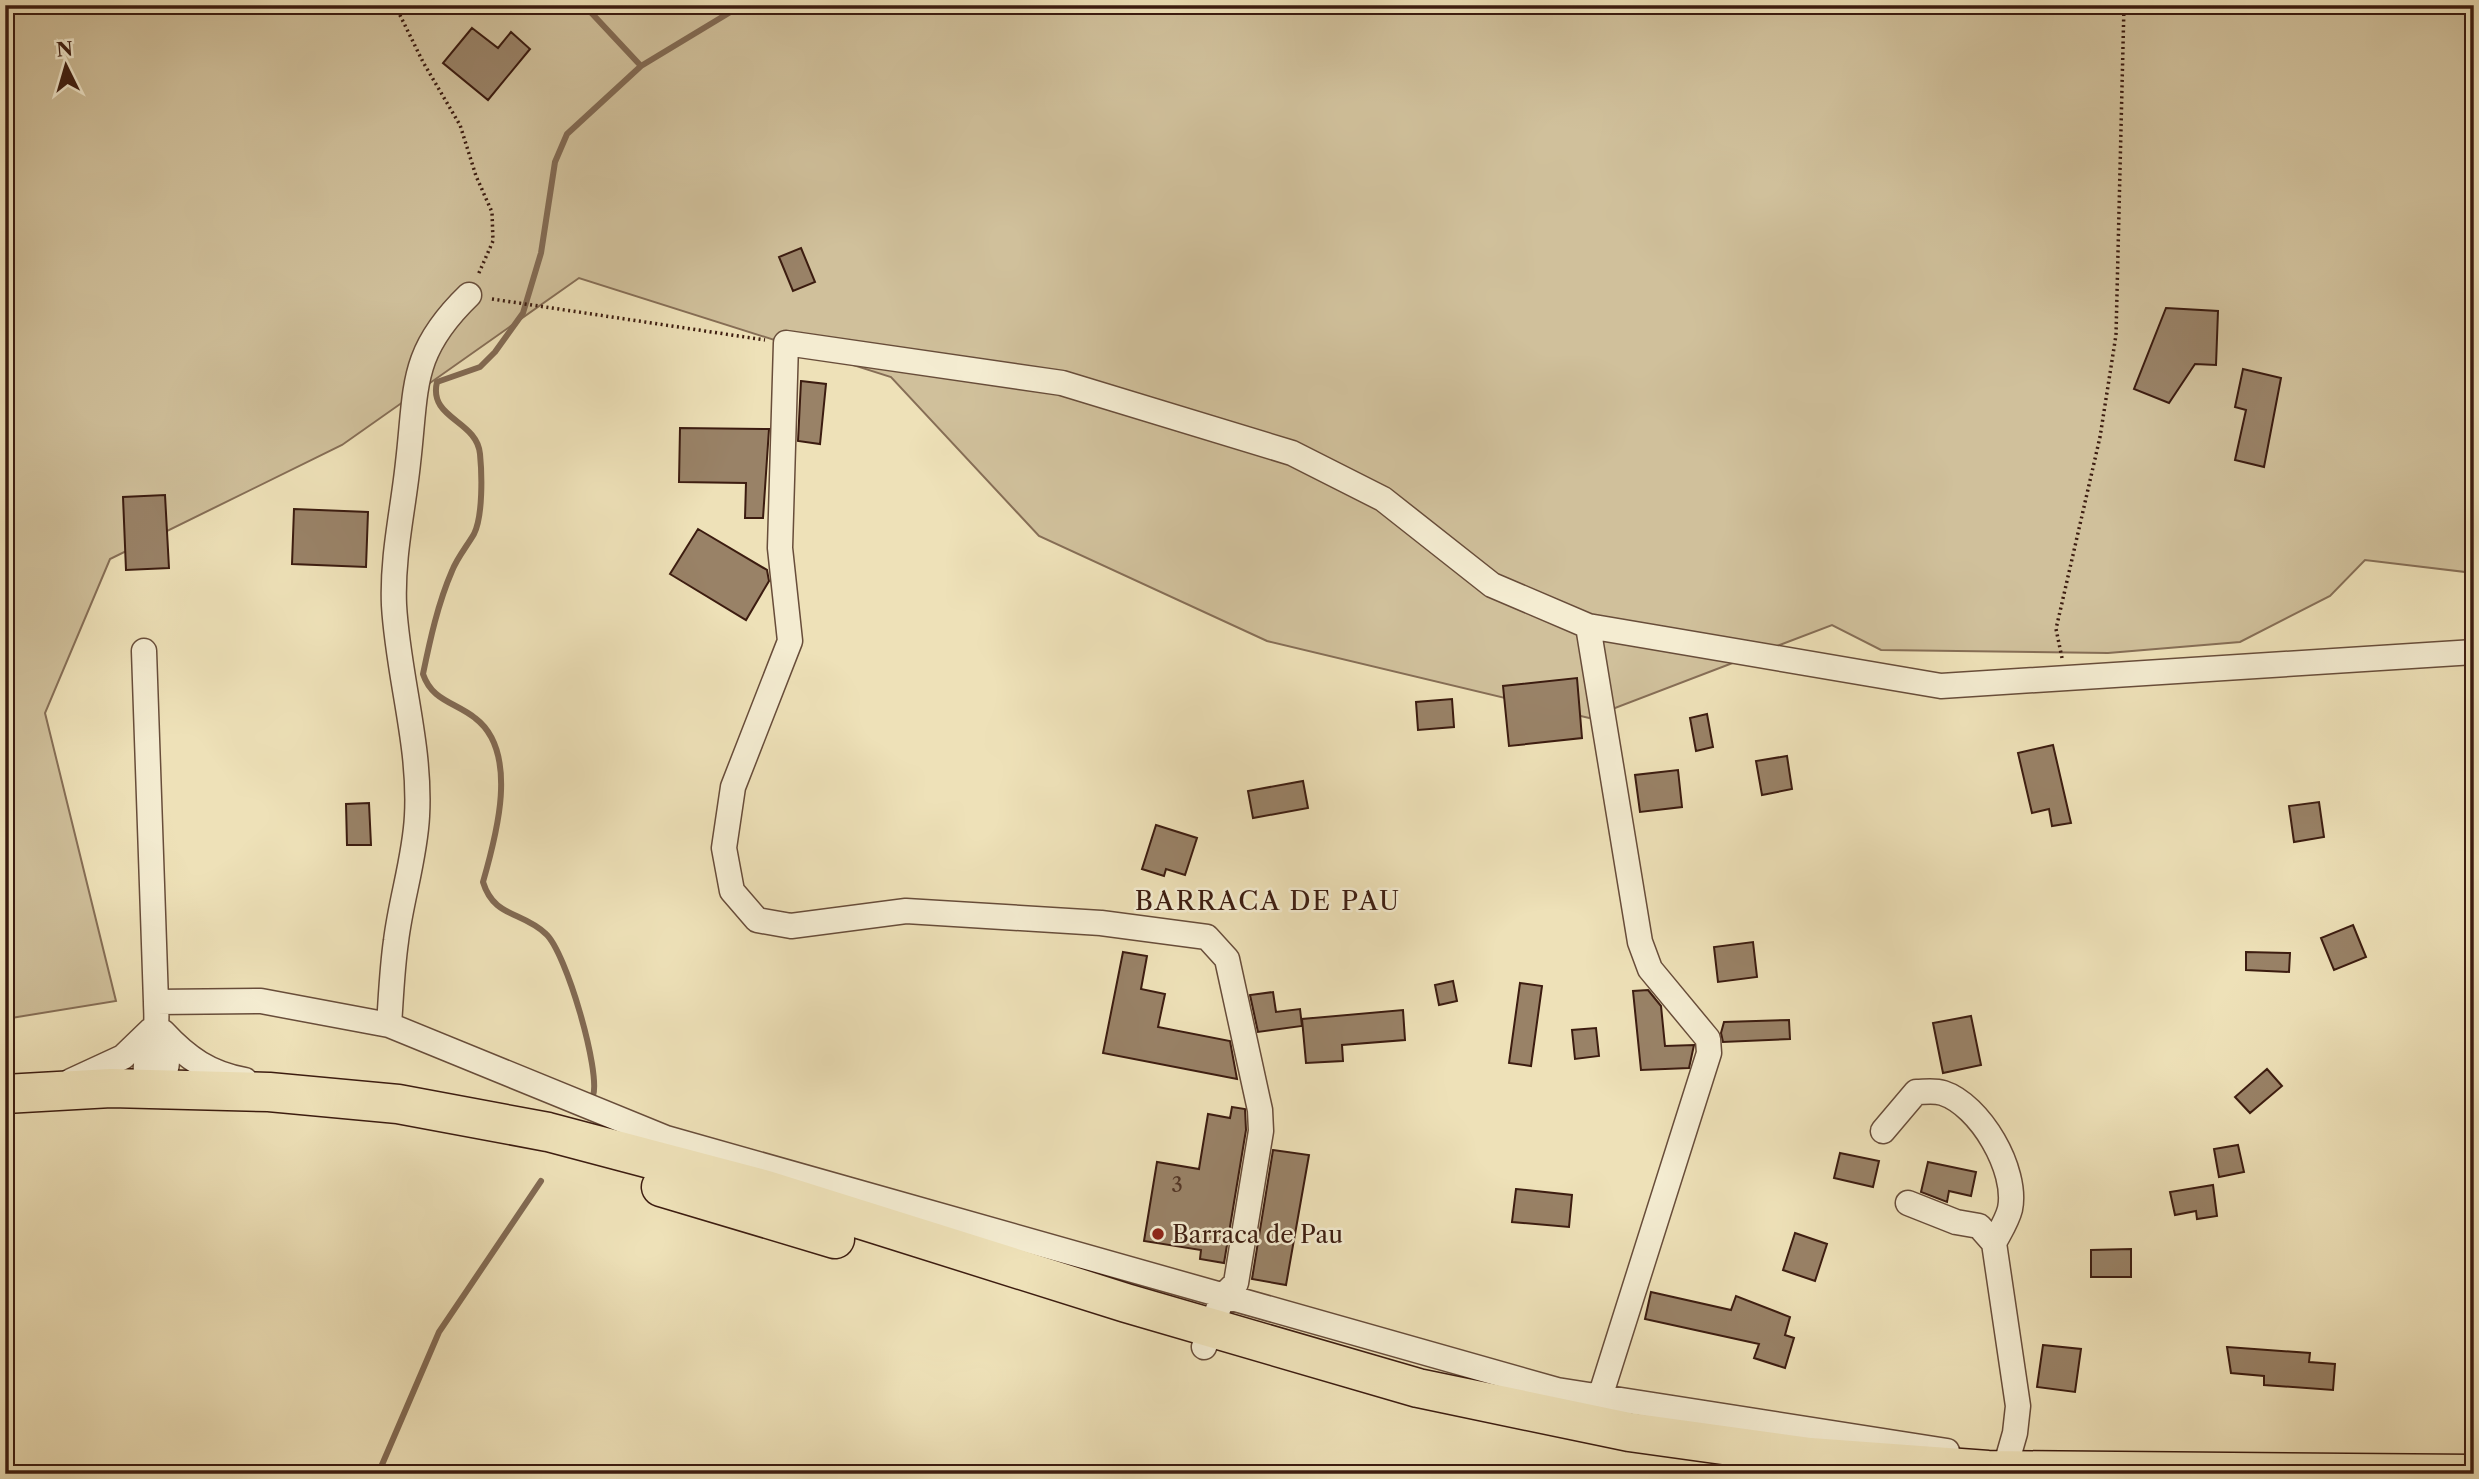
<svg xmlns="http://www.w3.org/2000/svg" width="2479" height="1479" viewBox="0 0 2479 1479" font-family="'Libre Caslon Text',serif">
  <rect width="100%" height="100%" fill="#eee1b8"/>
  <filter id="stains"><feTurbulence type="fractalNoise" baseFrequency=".00286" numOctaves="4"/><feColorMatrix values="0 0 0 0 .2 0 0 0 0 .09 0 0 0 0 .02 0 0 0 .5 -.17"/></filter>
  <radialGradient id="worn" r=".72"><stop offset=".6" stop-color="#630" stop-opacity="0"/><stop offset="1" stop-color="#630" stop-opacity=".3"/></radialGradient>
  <path fill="#d0c09b" stroke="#866e56" stroke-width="2" d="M5,5h2469v568l-109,-13 -35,36 -90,46 -132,11 -227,-3 -49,-25 -243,93 -322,-77 -228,-105 -148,-159 -312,-99 -237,167 -232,114 -65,154 71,288 -111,18z"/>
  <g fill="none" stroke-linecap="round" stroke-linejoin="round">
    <path stroke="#826a53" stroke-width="6" d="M584,5l57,61
      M593,1096c8,-24 -27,-144 -47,-162 -24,-23 -52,-16 -63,-52 13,-45 37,-130 -8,-164 -20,-16 -43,-17 -52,-44 7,-34 15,-71 29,-103 5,-13 15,-25 22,-37 9,-18 8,-60 6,-80 -3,-34 -52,-35 -43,-72l43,-15 15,-15 28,-39 18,-60 14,-91 12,-28 74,-68 101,-61
      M378,1474l61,-142 102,-151"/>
  </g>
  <path fill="#998267" stroke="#3c1c10" stroke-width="2" d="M472,28l26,20 13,-16 19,17 -42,51 -45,-37z
    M801,248l14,34 -22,9 -14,-34z
    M2166,308l52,3 -2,54 -21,-1 -26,39 -35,-14z
    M2243,369l38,9 -17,89 -29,-7 11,-50 -11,-3z
    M801,381l25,3 -6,60 -22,-3z
    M680,428l89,1 -6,89h-18l1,-35 -67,-1z
    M165,495l4,73 -43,2 -3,-73z
    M294,509l74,3 -2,55 -74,-3z
    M698,529l69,41 2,11 -23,39 -76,-46z
    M1577,678l5,60 -73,8 -6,-60z
    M1452,699l2,28 -36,3 -2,-28z
    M1707,714l6,33 -17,4 -6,-33z
    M2053,745l18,78 -19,3 -3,-17 -17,4 -14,-60z
    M1787,756l5,33 -30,6 -6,-34z
    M1678,770l4,37 -42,5 -5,-37z
    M1303,781l5,27 -55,10 -5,-27z
    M2319,802l5,35 -30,5 -5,-36z
    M369,803l2,42h-24l-1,-41z
    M1156,825l41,13 -12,37 -19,-6 -2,7 -22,-7z
    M2353,925l13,32 -32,13 -13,-32z
    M1753,942l4,35 -39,5 -4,-35z
    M1123,952l24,4 -6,33 24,5 -7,33 72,14 7,38 -134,-26z
    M2246,952l44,1 -1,19 -43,-2z
    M1453,981l4,20 -18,4 -4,-20z
    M1520,983l22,3 -11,80 -22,-3z
    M1648,990l13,16 4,40 29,-1 -5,23 -48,2 -8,-79z
    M1273,992l3,20 24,-3 2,17 -44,6 -8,-37z
    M1403,1010l2,30 -63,5 1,16 -37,2 -4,-44z
    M1971,1016l10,49 -38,8 -10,-50z
    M1789,1020l1,19 -67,3 -2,-9 3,-11z
    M1596,1028l3,28 -24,3 -3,-29z
    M2267,1069l15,17 -32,27 -15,-16z
    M1232,1107l13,2 1,21 -22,133 -24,-4 1,-9 -57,-9 13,-79 42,7 9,-55 22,4z
    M2238,1145l6,27 -25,5 -5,-28z
    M1273,1150l36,5 -23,130 -34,-6z
    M1840,1153l39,8 -6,26 -39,-9z
    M1928,1162l48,10 -5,24 -22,-5 -2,11 -26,-10z
    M2213,1185l4,31 -20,3 -1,-8 -21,4 -5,-23z
    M1516,1189l56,6 -3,32 -57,-5z
    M1795,1233l32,11 -12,37 -32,-11z
    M2131,1249v28h-40v-27z
    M1651,1292l80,18 5,-14 54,21 -5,18 9,3 -9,30 -31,-10 5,-14 -114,-25z
    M2043,1345l38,4 -6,43 -38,-5z
    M2227,1347l83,6 -1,9 26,2 -2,26 -69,-5v-9l-33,-3z"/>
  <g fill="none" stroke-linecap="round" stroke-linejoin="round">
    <defs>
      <path id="minor" d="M1588,626l52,316 10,27 58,70 1,14 -109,344
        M144,651l12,351c0,7 1,16 0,23 -6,28 -23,51 7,71
        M156,1002l105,-1 128,24 277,113 891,252 390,61
        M389,1025c2,-28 3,-56 7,-84 5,-42 19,-83 21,-125 4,-71 -19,-140 -23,-211 -2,-49 9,-94 14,-142 9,-76 1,-110 61,-168
        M163,1032c24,26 47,42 82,48
        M71,1081l52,-24 28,-27
        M145,1094c31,-21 24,-41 11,-70
        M1883,1131l33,-39c8,0 18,-2 27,1 37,12 75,77 67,116 -3,12 -11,24 -16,34
        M1908,1203l48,19 23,4 15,17 24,163 -3,27 -8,28
        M1204,1347l19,-51 13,-13 25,-152 -1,-21 -33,-151 -20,-22 -106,-14 -195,-12 -115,15 -34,-6 -25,-29 -8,-43 9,-61 57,-146 -10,-93 6,-205 276,40 230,70 91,46 109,86 96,41 353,60 533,-34"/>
      <path id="primary" d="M5,1094l106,-6 158,4 129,12 150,28 219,58 359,113 292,85 211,44 181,25 178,13 486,4
        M661,1187l174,52"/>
    </defs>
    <use href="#minor" stroke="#684d3a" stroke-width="27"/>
    <use href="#primary" stroke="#3c1c10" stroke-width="41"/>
    <path stroke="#3c1c10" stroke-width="3.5" stroke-dasharray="2 3.5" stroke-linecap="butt" d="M395,5l28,57 37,63 16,51 16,36 1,29 -15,34
      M492,299l273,41
      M2062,658l-6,-29 44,-192 16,-102 8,-330"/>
    <use href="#minor" stroke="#f4ecd1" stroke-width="24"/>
    <use href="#primary" stroke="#eee1b8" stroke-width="38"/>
  </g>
  <circle fill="#8f2418" stroke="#f4ecd1" stroke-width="2.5" cx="1158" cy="1234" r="7"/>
  <g text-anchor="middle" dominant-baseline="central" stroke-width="5" stroke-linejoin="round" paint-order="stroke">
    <g font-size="21" fill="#533626">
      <text x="1177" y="1184">3</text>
    </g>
    <g font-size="24" fill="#3c1c10" stroke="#f4ecd1" text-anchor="start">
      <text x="1172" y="1234">Barraca de Pau</text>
    </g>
    <g font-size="26" letter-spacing="2" fill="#3c1c10" stroke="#f4ecd1">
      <text x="1268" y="901">BARRACA DE PAU</text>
    </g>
  </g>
  <rect width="2479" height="1479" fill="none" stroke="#eee1b8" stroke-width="28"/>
  <rect x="7" y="7" width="2465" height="1465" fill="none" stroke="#3c1c10" stroke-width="3.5"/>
  <rect x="14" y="14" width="2451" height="1451" fill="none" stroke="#3c1c10" stroke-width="2"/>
  <g transform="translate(66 66) rotate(355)" stroke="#f4ecd1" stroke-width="5" paint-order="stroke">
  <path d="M0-5L12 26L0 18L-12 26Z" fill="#3c1c10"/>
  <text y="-10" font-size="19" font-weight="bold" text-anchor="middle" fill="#3c1c10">N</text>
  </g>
  <rect width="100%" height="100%" filter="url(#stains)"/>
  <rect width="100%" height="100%" fill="url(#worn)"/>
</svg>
